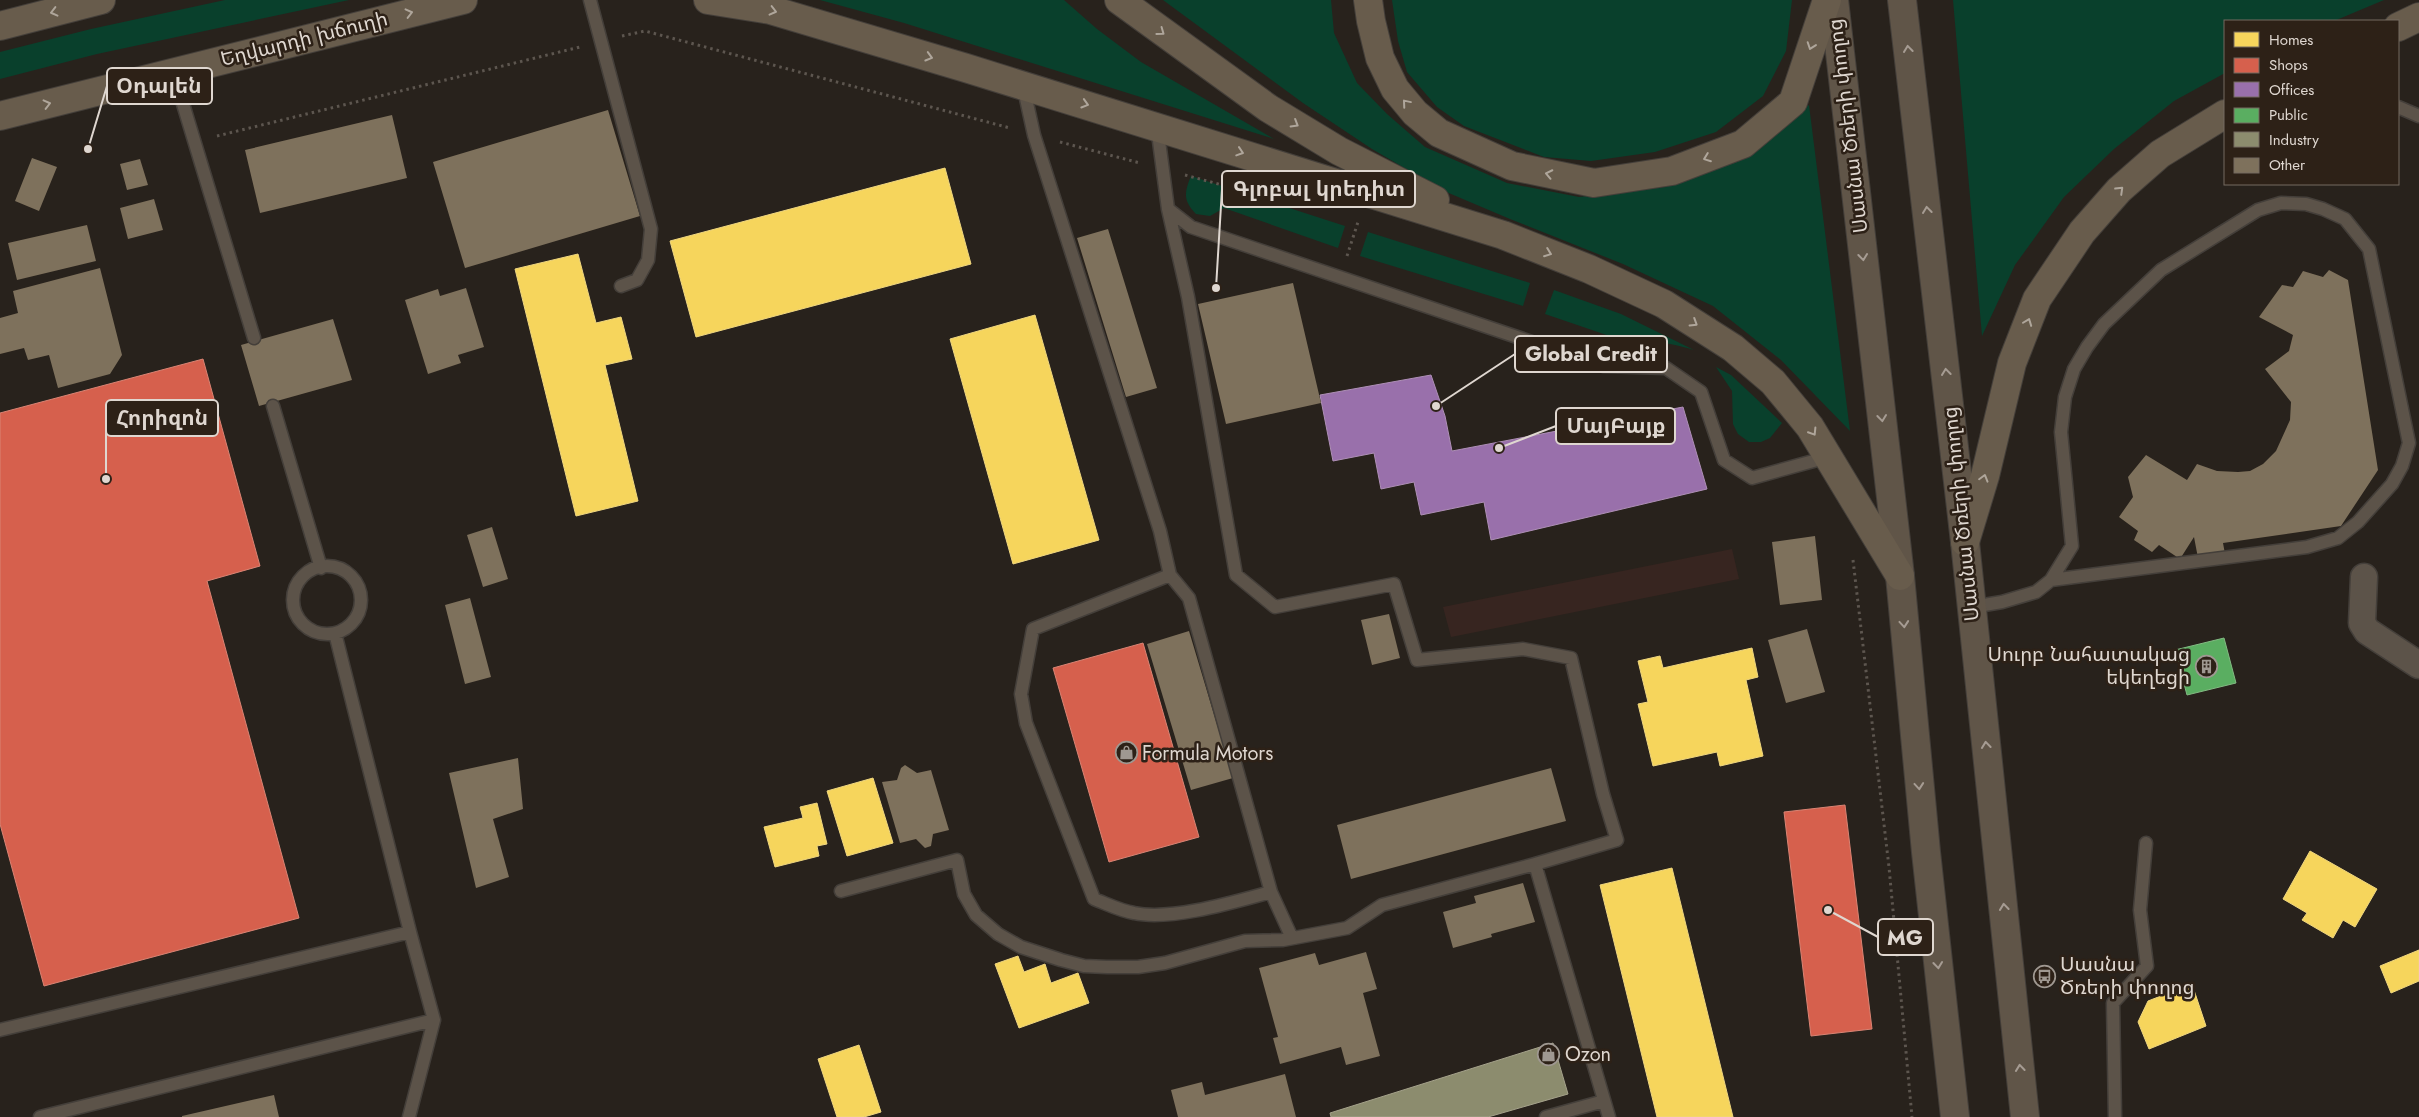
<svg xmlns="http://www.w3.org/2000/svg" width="2419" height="1117" viewBox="0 0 2419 1117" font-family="Jost,'Noto Sans Armenian',sans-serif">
  <rect width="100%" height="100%" fill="#28221c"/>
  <path fill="#372520" d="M1732,549l7,30 -288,58 -8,-30z"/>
  <path fill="#09402c" d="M225,0h124l-252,54 -97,25v-27l91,-23z
    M820,0h244l33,29 44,33 133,77 -370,-116z
    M1163,0h168l3,33 23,50 30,31 38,33 82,36 72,14 86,-10 70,-31 74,-51 41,326 -69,-71 -68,-54 -90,-42 -113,-45 -66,-28 -72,-42 -69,-46z
    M1392,0h400l-6,51 -23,45 -47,36 -61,20 -64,9 -47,-4 -80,-31 -27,-19 -30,-35 -9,-31z
    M1953,0h431l-50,21h-109v52l-51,28 -60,48 -50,48 -49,68 -33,71z
    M1191,176l154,50 -7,22 -114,-40 -14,8 -14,-2c-13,-14 -12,-21 -5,-38z
    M1368,232l162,51 -7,23 -163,-50z
    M1554,290l67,24 73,36c-21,-6 -42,-11 -64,-7l-85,-29z
    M1716,367l15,8 51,48 -12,15 -9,4h-12l-11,-8 -5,-10 -1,-33z"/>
  <path fill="#f6d55c" stroke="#efd67f" d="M945,168l26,96 -275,73 -26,-96z
    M578,254l18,69 25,-6 11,42 -27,6 33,136 -62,15 -61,-247z
    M1035,315l64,225 -86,24 -63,-225z
    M1752,648l6,29 -12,3 17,76 -43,10 -3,-14 -64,14 -15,-62 10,-2 -10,-41 22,-5 3,12z
    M873,778l20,65 -46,13 -20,-65z
    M817,803l10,41 -10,2 2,10 -44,11 -11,-40 39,-9 -3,-11z
    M2310,851l67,38 -22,38 -12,-7 -10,18 -31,-18 5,-7 -24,-14z
    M1672,868l61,249h-76l-57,-232z
    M2419,950v31l-28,12 -11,-27z
    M1018,956l6,16 21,-8 6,19 27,-10 11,30 -70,25 -24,-64z
    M2192,984l14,42 -57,23 -11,-27 10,-21z
    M859,1045l22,67 -17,5h-27l-19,-58z"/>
  <path fill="#d6604d" stroke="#d98474" d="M203,359l57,207 -53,15 92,337 -255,68 -44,-162v-411z
    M1143,643l56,194 -90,25 -56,-194z
    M1845,805l27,224 -61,7 -27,-224z"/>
  <path fill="#9970ab" stroke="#ae8fb6" d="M1431,375l14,41 7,35 231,-44 24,82 -216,51 -7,-38 -63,13 -7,-33 -33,7 -7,-36 -41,8 -13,-66z"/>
  <path fill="#5aae61" stroke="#82ba82" d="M2224,638l12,45 -49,12 -12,-45z"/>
  <path fill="#8c8c6e" stroke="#a5a28b" d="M1553,1043l15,51 -80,23h-157l-1,-4z"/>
  <path fill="#7e715c" d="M608,110l32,106 -175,52 -32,-106z
    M392,115l15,63 -147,35 -15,-63z
    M32,158l25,9 -18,44 -24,-10z
    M140,159l8,26 -21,5 -7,-26z
    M154,199l9,31 -35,9 -8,-31z
    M87,225l9,36 -79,19 -9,-37z
    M1108,229l49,159 -31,9 -49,-159z
    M100,268l22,87 -12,19 -52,14 -9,-33 -21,5 -4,-12 -24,6v-36l18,-5 -5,-22z
    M2329,270l19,10 30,190 -37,56 -118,17 2,11 -27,4 -4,-21 -14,22 -21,-14 -7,7 -18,-12 4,-9 -19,-14 14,-20 -5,-20 18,-22 41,25 10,-16 20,7 21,1 12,-1 13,-7 13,-13 14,-31 1,-18 -26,-33 24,-18 4,-16 -34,-18 23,-32 11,2 10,-16 20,6z
    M1293,283l28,120 -95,21 -28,-120z
    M466,288l18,59 -26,8 3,8 -33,11 -23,-74 33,-11 2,7z
    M333,319l19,61 -93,26 -18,-61z
    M492,527l16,52 -25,8 -16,-52z
    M1815,536l7,64 -42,5 -8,-63z
    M470,598l21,79 -26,7 -20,-79z
    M1389,614l11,44 -28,7 -11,-45z
    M1807,629l18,63 -39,11 -18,-63z
    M1189,631l44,147 -42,12 -44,-146z
    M518,758l5,51 -30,10 16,58 -33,11 -27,-115z
    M905,765l12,8 14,-3 18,60 -16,4 -2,12 -6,2 -9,-9 -16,4 -18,-61 15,-2 4,-12z
    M1551,768l15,53 -215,58 -14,-54z
    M1523,883l12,39 -44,12 1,3 -39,11 -10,-36 33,-9 -2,-7z
    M1366,952l11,37 -14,4 17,63 -34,9 -5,-18 -61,17 -7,-26 5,-1 -19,-69 56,-15 4,12z
    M1285,1074l11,43h-118l-7,-27 31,-8 3,13z
    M274,1095l5,22h-97v-1z"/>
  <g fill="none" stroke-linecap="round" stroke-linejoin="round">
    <defs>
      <path id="service" d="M590,0l61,229 -3,31 -11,20 -16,6
        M173,71l81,267
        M1023,85l11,50 126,396 10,44 19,23 82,294 21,46
        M2398,107l21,9
        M1157,126l11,83 23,18 412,139 63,2 35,24 23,68 28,18 76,-21
        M1168,209l20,88 48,278 39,32 119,-23 23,76 106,-11 48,9 32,136 14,46 -82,24 74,253
        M273,406l48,162
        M293 600a34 34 0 1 1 68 0a34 34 0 1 1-68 0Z
        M1170,575l-137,54 -12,65 5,29 68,176c13,5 27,12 40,14 37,8 100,-11 137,-21
        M1972,607l30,-5 34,-10 15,-12 21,-34 -11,-114 4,-35 9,-28 13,-22 17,-23 57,-54 97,-60 23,-7 25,1 17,5 22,10 24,30 40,194 -7,23 -10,18 -34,38 -20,16 -31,9 -256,33
        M841,891l116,-31 7,34 12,21 22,19 23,13 40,13 23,6 23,1h31l27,-4 80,-22 38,-1 64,-12 35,-23 153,-41
        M0,1030l410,-98 -75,-299
        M40,1117l394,-97 -24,-88
        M409,1117l25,-97
        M1546,1117l58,-16
        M2115,1117l-2,-114 34,-37 -7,-56 6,-67"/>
      <path id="minor" d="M2364,577l-2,46 5,8 52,34"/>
      <path id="secondary" d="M1834,0l66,576 26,276 29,265
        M1902,0l63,542 60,575"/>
      <path id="primary" d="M708,0l63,10 195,58 537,167 86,34 75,35 69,44 40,34 37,45 90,149
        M1119,0l149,108 71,43 96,49
        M1368,0l3,21 9,37 15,31 20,24 24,20 73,33 82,17 78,-12 71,-27 50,-42 34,-102
        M0,26l101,-26
        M2398,27l21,-10
        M0,116l463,-116
        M1965,542l20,-66 27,-113 25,-64 45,-67 37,-42 41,-36 65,-40"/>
    </defs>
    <use href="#service" stroke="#443f3a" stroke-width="15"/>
    <use href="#minor" stroke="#443f3a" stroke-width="29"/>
    <use href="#secondary" stroke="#443f3a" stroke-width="30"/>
    <use href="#primary" stroke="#443f3a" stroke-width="30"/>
    <path stroke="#5d564f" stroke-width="3" stroke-dasharray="2.5 4" stroke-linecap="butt" d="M622,36l23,-5 365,97
      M217,136l363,-89
      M1060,142l80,21
      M1185,175l115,31
      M1347,256l11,-34
      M1853,560l36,307 23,250"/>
    <use href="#service" stroke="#5c5349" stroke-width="12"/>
    <use href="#minor" stroke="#5c5349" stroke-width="26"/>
    <use href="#secondary" stroke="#605548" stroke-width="28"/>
    <use href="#primary" stroke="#685c4c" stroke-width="28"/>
  </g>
  <defs><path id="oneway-chevron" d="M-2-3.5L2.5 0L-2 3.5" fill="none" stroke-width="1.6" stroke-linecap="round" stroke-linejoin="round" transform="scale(1.25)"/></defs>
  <g stroke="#afa69b">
    <use href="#oneway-chevron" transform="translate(773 11) rotate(14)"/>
    <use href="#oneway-chevron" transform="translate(54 12) rotate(166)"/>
    <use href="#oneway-chevron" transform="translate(409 13) rotate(-14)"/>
    <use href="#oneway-chevron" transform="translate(1161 32) rotate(36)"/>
    <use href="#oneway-chevron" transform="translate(1811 46) rotate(109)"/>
    <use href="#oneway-chevron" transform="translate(929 57) rotate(16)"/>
    <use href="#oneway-chevron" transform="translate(1406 103) rotate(-130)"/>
    <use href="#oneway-chevron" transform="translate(47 104) rotate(-14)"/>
    <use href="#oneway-chevron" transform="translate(1085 104) rotate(17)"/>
    <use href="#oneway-chevron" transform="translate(1295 124) rotate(31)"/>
    <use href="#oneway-chevron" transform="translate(1240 152) rotate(18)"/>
    <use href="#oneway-chevron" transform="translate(1707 158) rotate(159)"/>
    <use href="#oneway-chevron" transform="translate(1549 174) rotate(-168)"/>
    <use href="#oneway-chevron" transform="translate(2120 190) rotate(-44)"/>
    <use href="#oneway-chevron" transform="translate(1548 253) rotate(21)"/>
    <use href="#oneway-chevron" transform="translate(2028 322) rotate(-69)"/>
    <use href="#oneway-chevron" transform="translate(1694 323) rotate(32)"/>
    <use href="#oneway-chevron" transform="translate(1813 432) rotate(58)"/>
    <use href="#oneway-chevron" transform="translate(1984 478) rotate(-74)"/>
  </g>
  <g stroke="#a69c93">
    <use href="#oneway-chevron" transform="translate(1908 49) rotate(-97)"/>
    <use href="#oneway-chevron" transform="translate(1927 210) rotate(-97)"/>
    <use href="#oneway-chevron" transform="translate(1863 257) rotate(83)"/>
    <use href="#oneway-chevron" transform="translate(1946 372) rotate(-97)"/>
    <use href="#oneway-chevron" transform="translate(1882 418) rotate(83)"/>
    <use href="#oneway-chevron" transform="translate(1904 624) rotate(85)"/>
    <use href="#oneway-chevron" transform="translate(1986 745) rotate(-96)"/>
    <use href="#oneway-chevron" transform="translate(1919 786) rotate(85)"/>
    <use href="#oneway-chevron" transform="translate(2004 907) rotate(-96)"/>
    <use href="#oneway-chevron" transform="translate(1938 965) rotate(84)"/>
    <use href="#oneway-chevron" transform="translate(2020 1068) rotate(-96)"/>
  </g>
  <defs>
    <symbol id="building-ring" viewBox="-11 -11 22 22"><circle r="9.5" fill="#2d2117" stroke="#9f9891" stroke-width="1.5"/><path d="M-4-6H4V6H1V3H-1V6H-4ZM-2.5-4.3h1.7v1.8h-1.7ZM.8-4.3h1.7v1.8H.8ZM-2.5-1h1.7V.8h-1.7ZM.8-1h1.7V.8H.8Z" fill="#9f9891"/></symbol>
    <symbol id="shop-ring" viewBox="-11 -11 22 22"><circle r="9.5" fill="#2d2117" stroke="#9f9891" stroke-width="1.5"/><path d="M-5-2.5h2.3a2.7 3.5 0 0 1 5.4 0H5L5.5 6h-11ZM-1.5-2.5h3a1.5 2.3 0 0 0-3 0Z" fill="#9f9891"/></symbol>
    <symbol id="bus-ring" viewBox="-11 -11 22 22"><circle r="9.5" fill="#2d2117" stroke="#9f9891" stroke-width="1.5"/><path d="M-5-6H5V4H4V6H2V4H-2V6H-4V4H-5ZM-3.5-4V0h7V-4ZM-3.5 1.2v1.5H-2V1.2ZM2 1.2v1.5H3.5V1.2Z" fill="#9f9891"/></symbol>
  </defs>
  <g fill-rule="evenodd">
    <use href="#building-ring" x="2194" y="654" width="25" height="25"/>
    <use href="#shop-ring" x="1114" y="740" width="25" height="25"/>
    <use href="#bus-ring" x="2032" y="964" width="25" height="25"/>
    <use href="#shop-ring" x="1536" y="1042" width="25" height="25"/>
  </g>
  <g text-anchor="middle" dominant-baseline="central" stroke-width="5" stroke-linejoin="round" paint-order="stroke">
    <g font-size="20" fill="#dfd7d0" stroke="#2d2117">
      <text transform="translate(304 39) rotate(-14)">Եղվարդի խճուղի</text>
      <text transform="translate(1848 126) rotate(-97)">Սասնա Ծռերի փողոց</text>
      <text transform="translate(1961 514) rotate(-96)">Սասնա Ծռերի փողոց</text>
    </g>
    <g font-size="20" fill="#dfd7d0" stroke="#2d2117" text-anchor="start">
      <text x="2190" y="654" text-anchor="end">Սուրբ Նահատակաց<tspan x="2190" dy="23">եկեղեցի</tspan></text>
      <text x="1142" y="753">Formula Motors</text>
      <text x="2060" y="964">Սասնա<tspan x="2060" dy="23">Ծռերի փողոց</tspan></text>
      <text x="1565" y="1054">Ozon</text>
    </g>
  </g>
  <path fill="none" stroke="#dfd7d0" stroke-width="2" d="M88 149L107 86M1216 288L1222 189M1436 406L1515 354M106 479L106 418M1499 448L1556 426M1828 910L1878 937"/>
  <g fill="#dfd7d0" stroke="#2d2117" stroke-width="2">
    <circle cx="88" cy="149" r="5"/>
    <circle cx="1216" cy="288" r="5"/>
    <circle cx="1436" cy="406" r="5"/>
    <circle cx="106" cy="479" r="5"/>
    <circle cx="1499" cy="448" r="5"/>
    <circle cx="1828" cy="910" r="5"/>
  </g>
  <g fill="#2d2117" stroke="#dfd7d0" stroke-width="2">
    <rect x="107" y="68" width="105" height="36" rx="5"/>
    <rect x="1222" y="171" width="193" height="36" rx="5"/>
    <rect x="1515" y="336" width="152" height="36" rx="5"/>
    <rect x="106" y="400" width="112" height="36" rx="5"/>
    <rect x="1556" y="408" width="119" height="36" rx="5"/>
    <rect x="1878" y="919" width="55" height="36" rx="5"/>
  </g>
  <g font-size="21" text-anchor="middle" font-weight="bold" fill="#dfd7d0">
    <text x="159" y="93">Օդալեն</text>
    <text x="1319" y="196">Գլոբալ կրեդիտ</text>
    <text x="1591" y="361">Global Credit</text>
    <text x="162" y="425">Հորիզոն</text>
    <text x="1616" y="433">ՄայԲայք</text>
    <text x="1905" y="945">MG</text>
  </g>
  <rect x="2224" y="20" width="175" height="165" fill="#2d2117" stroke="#746a61"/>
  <rect x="2234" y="32" width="25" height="15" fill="#f6d55c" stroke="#746a61"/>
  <text x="2269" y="45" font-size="15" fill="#dfd7d0">Homes</text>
  <rect x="2234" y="58" width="25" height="15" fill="#d6604d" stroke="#746a61"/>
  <text x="2269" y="70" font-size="15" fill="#dfd7d0">Shops</text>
  <rect x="2234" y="82" width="25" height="15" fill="#9970ab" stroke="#746a61"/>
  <text x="2269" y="95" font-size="15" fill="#dfd7d0">Offices</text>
  <rect x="2234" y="108" width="25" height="15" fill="#5aae61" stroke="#746a61"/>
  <text x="2269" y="120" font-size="15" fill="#dfd7d0">Public</text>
  <rect x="2234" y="132" width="25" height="15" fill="#8c8c6e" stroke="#746a61"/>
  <text x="2269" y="145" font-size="15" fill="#dfd7d0">Industry</text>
  <rect x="2234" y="158" width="25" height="15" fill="#7e715c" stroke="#746a61"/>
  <text x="2269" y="170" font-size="15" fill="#dfd7d0">Other</text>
</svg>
